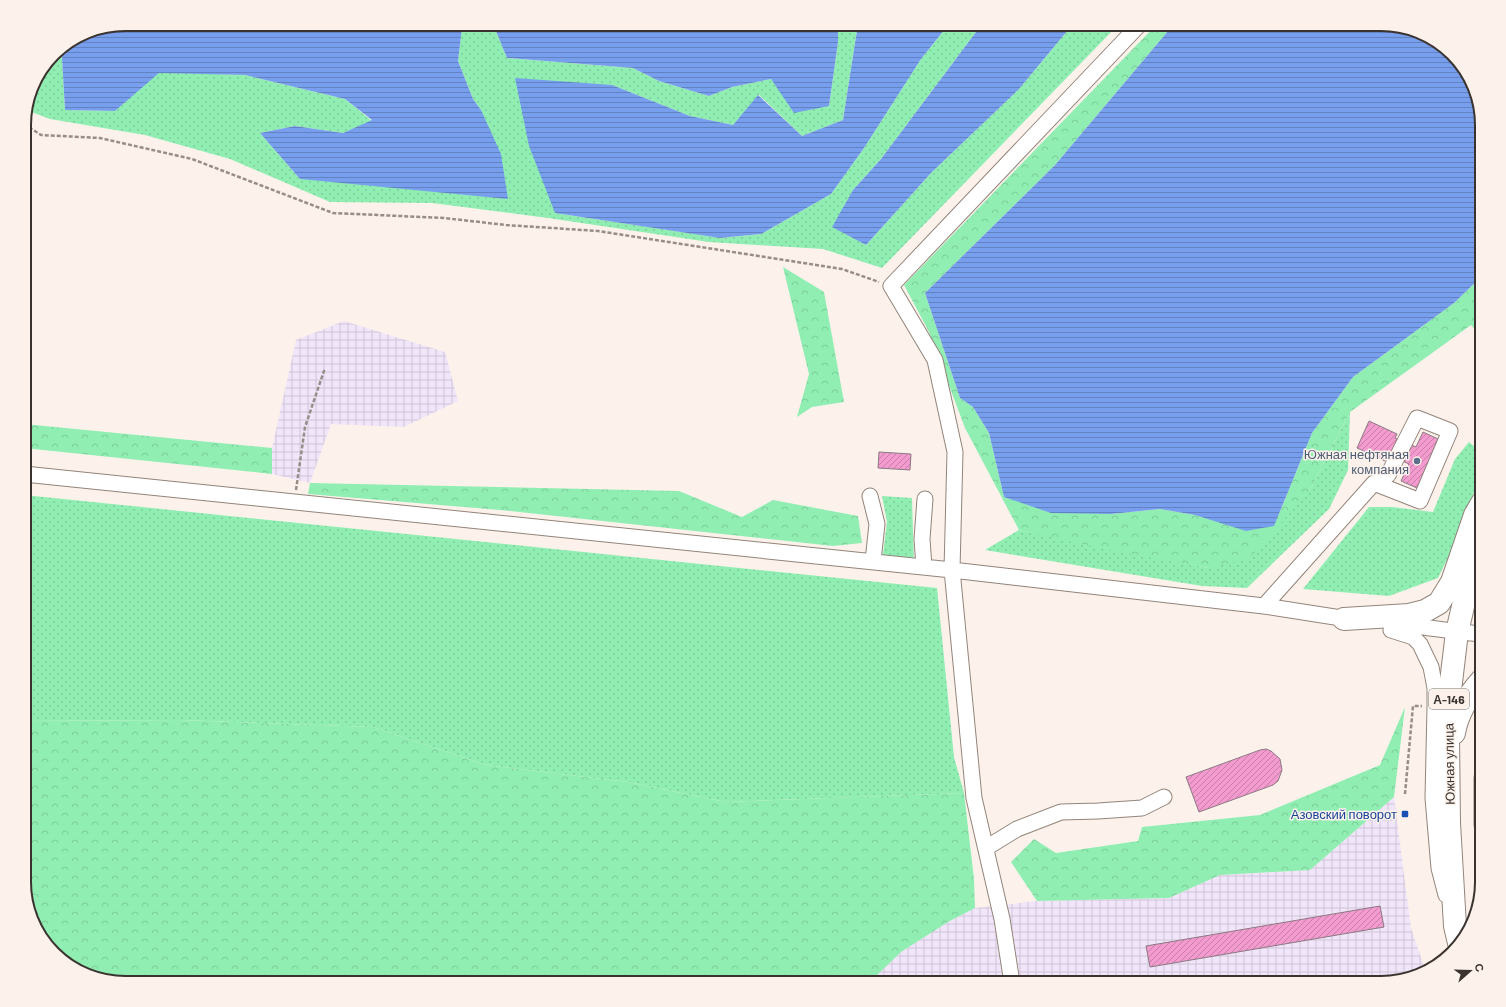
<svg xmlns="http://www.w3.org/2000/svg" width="1506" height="1007" viewBox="0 0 1506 1007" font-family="Barlow,sans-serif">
  <defs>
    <pattern id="industrial-grid" width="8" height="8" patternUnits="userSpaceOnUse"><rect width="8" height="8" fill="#f1e5fa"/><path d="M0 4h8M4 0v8" fill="none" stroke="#cfc5d7"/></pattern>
    <pattern id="grass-dots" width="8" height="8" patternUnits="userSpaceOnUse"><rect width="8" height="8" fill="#90eeb3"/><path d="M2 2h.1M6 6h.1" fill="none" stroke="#7dcd9a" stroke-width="1.8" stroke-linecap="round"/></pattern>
    <pattern id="forest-crowns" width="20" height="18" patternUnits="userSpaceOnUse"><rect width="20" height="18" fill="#90eeb3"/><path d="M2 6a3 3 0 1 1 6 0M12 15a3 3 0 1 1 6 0" fill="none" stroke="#7dcd9a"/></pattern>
    <pattern id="water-rules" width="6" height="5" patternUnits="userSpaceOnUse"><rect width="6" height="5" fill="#789fee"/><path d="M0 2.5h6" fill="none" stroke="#6382c1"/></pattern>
    <pattern id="building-hatch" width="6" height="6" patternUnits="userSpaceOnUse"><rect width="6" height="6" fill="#f39bcf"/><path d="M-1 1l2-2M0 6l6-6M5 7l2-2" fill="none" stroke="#c67fa8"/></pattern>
  </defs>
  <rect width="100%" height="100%" fill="#fcf2eb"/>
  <path fill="url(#industrial-grid)" d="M344,321l101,31 13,49 -54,26 -73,-3 -21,59 -38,-9v-26l24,-108z
    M1394,797l17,131 15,44 -45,11h-512l32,-31 47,-30 27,-14 62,-7 132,-3 51,-23 90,-5z"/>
  <path fill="url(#grass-dots)" d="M460,24h33l14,34 126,10 26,13 50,15 23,-9 39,-8 58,27 9,-64v-18h20l-15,96 -41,16 -43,-41 -26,30 -43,-9 -78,-31 -57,128 166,25 40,-4 70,-40 33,-46 57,-89 28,-35h33l-101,135 -28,31 -20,37 33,18 65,-72 88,-84 54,-65h46l-237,244 -59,-19 -114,-7 -161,-24 -116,-15 -102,-1 -100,-43 -85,-24 -95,-16 -24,-9 6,-24 22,-32 10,-7 -2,11 3,52 50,1 44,-39 86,3 100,24 27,22 -29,12 -48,-7 -35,7 40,46 181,-69 -8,-11 -15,-38 4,-33z
    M1350,412l-2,58 -19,39 -82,79 -45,-2 -217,-36 34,-20 190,38 100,-76z
    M1469,442l13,11v21l-16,37 -7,24 -21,43 -49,18 -86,-7 66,-82h23l41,5 22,-53z
    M24,495l913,93 17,169 10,36 -239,9 -97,-20 -142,-17 -113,-38 -193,-7 -156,1z
    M882,496l30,2 2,68 -32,-4 5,-40z"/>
  <path fill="url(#forest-crowns)" d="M1157,24h17l-119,141 -130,128 35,105 13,9 16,26 15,64 107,17 49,-5 35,6 79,11 38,-93 41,-56 101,-74 28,-27v61l-11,-12 -121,87 -41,80 -60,67 -40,9 -105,-19 -85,-19 -54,-102 -36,-96 -25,-47z
    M783,267l41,25 20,110 -32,5 -15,10 12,-43z
    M24,424l248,24v26l-248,-26z
    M310,483l369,8 63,26 31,-17 85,16 4,27 -29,3 -333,-36 -192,-16z
    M1405,707l-11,90 -84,73 -90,5 -51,23 -132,3 -26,-39 23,-23 22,14 82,-12 4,-14 118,-12 120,-50z
    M180,720l193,7 113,38 142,17 97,20 239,-9 10,86 1,29 -27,14 -47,30 -32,31h-743l-57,-17 -32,-34 -13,-44v-167z"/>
  <path fill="url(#water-rules)" d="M126,24h334l2,4 -4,33 15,38 8,11 20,44 7,45 -208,-20 -40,-46 35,-7 48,7 29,-13 -27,-21 -100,-24 -86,-2 -44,38 -50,-1 -3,-52 2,-11 23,-15z
    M493,24h345v18l-9,64 -35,7 -23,-34 -39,8 -23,9 -50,-15 -26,-13 -126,-10z
    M858,24h91l-28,35 -57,89 -33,46 -70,40 -41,4 -165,-25 -26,-67 -14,-68 97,7 78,31 43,9 25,-30 44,41 41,-16z
    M982,24h91l-54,65 -88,84 -65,72 -34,-18 21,-37 28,-31z
    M1174,24h206l57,17 32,34 13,50v151l-28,27 -101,74 -41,56 -38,93 -28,5 -51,-16 -35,-6 -49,5 -60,-1 -47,-16 -15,-64 -16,-26 -13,-9 -35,-105 130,-128z"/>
  <path fill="url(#building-hatch)" stroke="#8a7982" d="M1369,421l28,13 -2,4 21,9 7,-15 15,7 -21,49 -16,-7 8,-17 -22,-10 -2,7 -28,-13z
    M879,452l32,2 -1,16 -32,-2z
    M1266,749l5,2 9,8 2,11 -4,11 -5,4 -74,27 -13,-35 74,-27z
    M1380,906l4,21 -234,40 -4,-21z"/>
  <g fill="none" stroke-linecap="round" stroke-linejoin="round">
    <defs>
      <path id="minor" d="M24,474l928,96 312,36 90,14
        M870,496l7,28 -4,37
        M924,567l-2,-28 3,-40
        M1264,606l110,-123 14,-8 29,-57 33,13 -30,70 -46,-18
        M1394,624c29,2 58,8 88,10
        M1391,630l22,7 7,7 11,23 4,21v19l-2,91 6,70 7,27
        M1482,778v47
        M986,848l31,-19 44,-17 37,-1 44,-3 22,-11
        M1012,983l-10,-64 -28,-121 -22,-228 3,-118 -20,-92 -44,-74 249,-262"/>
      <path id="highway" d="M1344,619l65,-4 16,-4 14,-8 13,-21 23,-67 7,-12
        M1454,733c3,-19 15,-39 28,-53
        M1459,943l-4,-17 -6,-103 -1,-86 1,-38 8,-67 18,-77 7,-16"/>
    </defs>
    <use href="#minor" stroke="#93847a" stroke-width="17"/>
    <use href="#highway" stroke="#93847a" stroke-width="24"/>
    <path stroke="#968d88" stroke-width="2.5" stroke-dasharray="4 2" stroke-linecap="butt" d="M24,124l17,11 59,3 92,21 141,54 111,5 62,7 92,6 244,38 37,13
      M296,490l9,-63 20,-59
      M1405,794l8,-88h9"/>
    <use href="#minor" stroke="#fff" stroke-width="15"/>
    <use href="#highway" stroke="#fff" stroke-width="22"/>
  </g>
  <circle fill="#5c6f8a" stroke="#fcf2eb" stroke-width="1.5" cx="1417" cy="461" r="4"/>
  <rect fill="#1a4fb4" stroke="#fcf2eb" stroke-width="1.5" x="1401" y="810" width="8" height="8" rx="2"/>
  <g text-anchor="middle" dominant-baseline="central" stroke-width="3" stroke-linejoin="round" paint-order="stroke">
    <rect fill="#fcf2eb" stroke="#746c67" stroke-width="1" x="1429" y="689" width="40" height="20" rx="3"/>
    <g font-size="12" font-weight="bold" fill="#3a332f">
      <text x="1449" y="699">А-146</text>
    </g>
    <g font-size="13" fill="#4e5e75" stroke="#fcf2eb" text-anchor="end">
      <text x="1409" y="454">Южная нефтяная<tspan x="1409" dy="15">компания</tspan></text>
    </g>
    <g font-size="13" fill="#3a332f" stroke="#fcf2eb">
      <text transform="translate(1449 764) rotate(-91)">Южная улица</text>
    </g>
    <g font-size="13" fill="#164399" stroke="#fcf2eb" text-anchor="end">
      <text x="1397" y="814">Азовский поворот</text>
    </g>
  </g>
  <path d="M0 0H1506V1007H0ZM125 31H1381A94 94 0 0 1 1475 125V882A94 94 0 0 1 1381 976H125A94 94 0 0 1 31 882V125A94 94 0 0 1 125 31Z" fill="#fcf2eb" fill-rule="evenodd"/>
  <path fill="none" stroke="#3a332f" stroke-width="2" d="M125 31H1381A94 94 0 0 1 1475 125V882A94 94 0 0 1 1381 976H125A94 94 0 0 1 31 882V125A94 94 0 0 1 125 31Z"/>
  <g transform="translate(1470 971) rotate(70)" stroke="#fcf2eb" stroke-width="3" paint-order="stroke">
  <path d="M0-3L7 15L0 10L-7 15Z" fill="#3a332f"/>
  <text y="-6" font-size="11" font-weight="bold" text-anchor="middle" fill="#3a332f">С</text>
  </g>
</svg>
